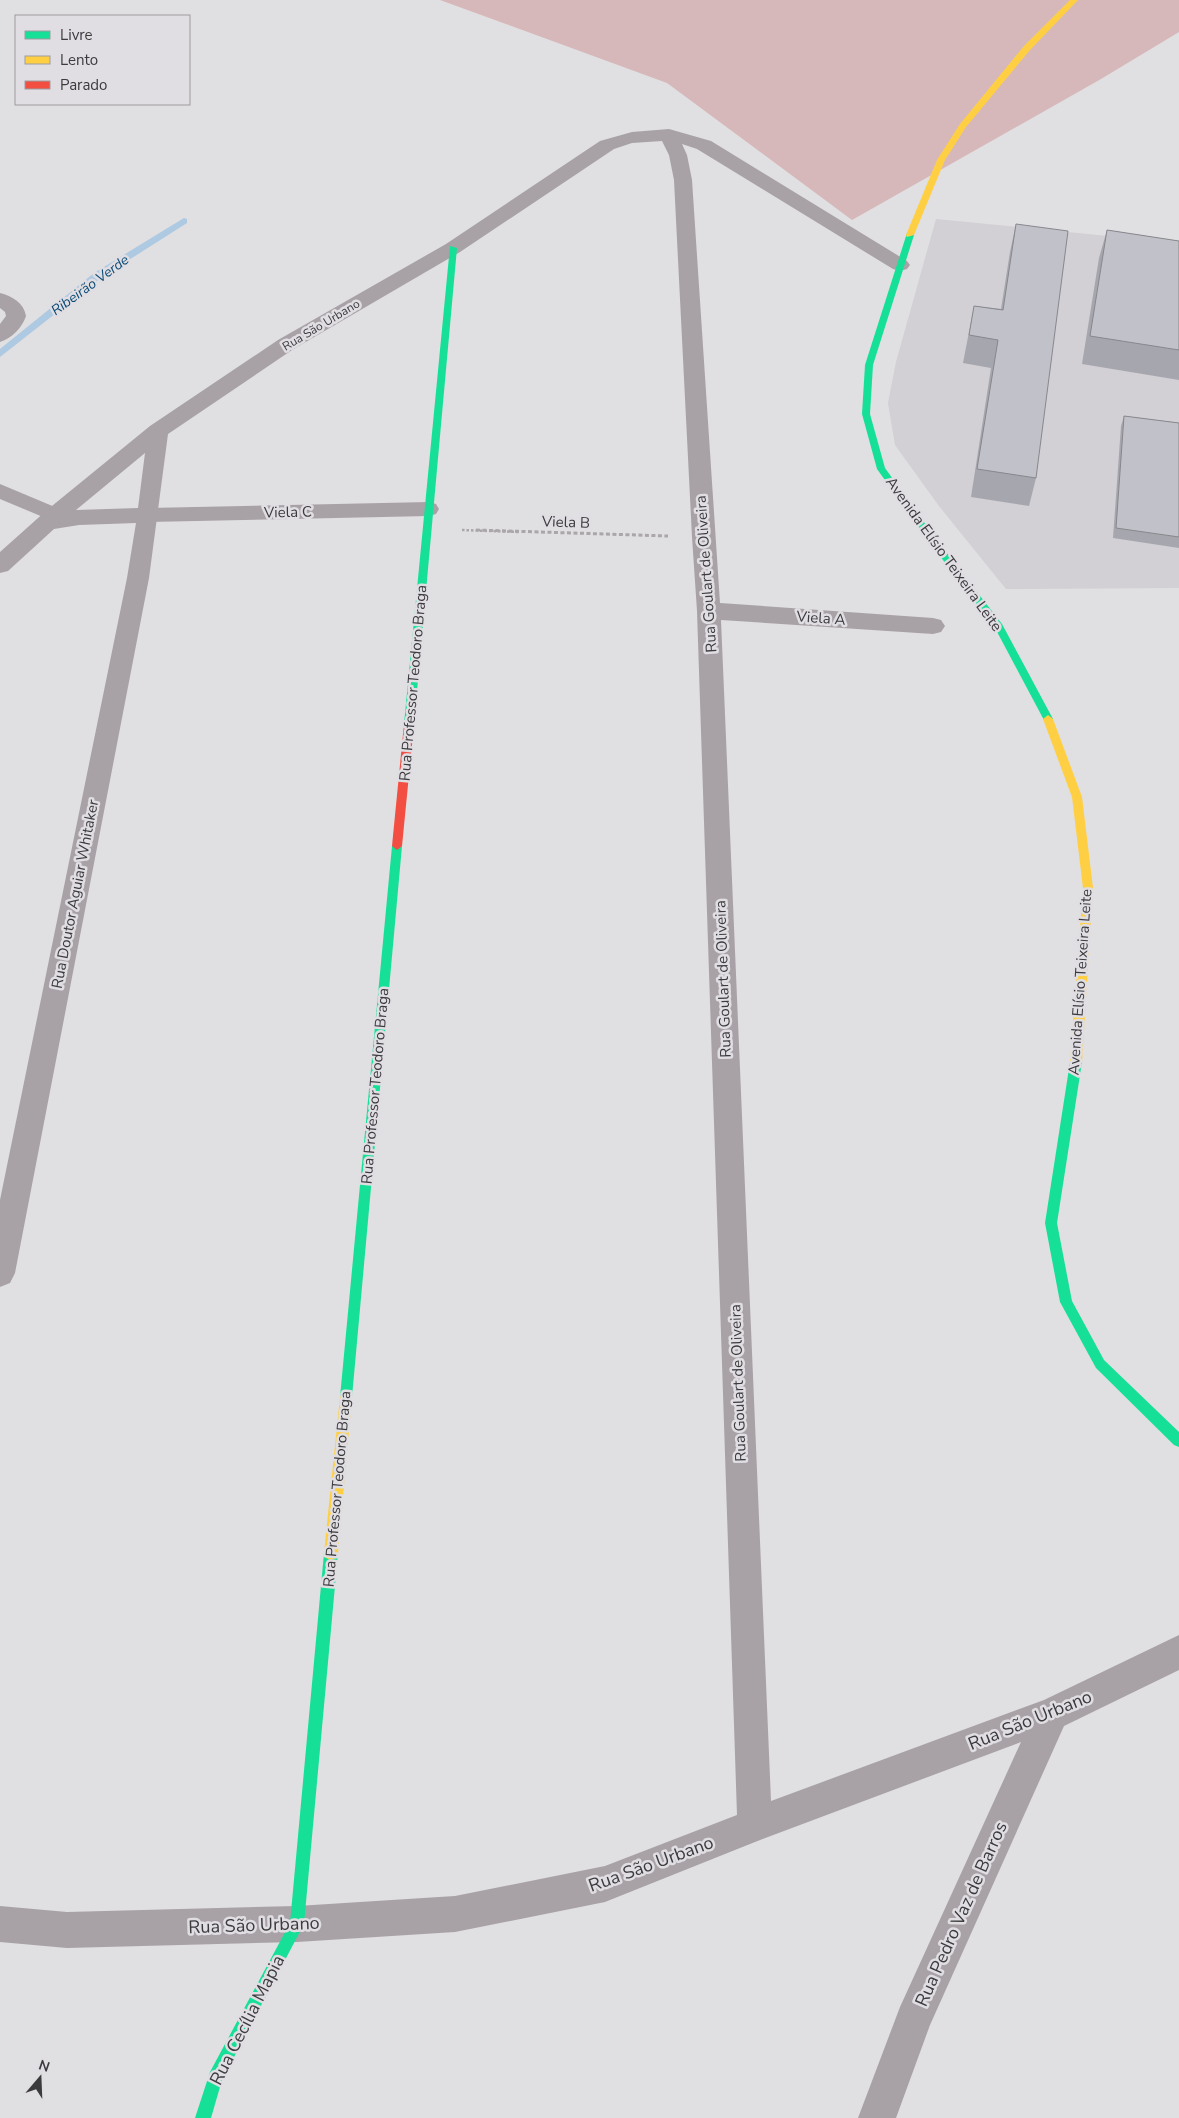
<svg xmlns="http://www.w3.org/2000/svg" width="1179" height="2118" viewBox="0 0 1179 2118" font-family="'Nunito Sans',sans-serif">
  <rect width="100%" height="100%" fill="#e0dfe1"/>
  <path fill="#d2cfd5" d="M936,219l243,24v345l-173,1 -67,-83 -44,-61 -7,-42 8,-41z"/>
  <path fill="#d7b8ba" d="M440,0h739v32l-78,47 -249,141 -185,-137z"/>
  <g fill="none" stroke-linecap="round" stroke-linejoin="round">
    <path fill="#aec9e2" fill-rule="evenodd" d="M184,218l3,1v4l-85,54 -102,80v-8l94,-76z"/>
    <path stroke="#aaa6a9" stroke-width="2.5" stroke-dasharray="2.5 2" stroke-linecap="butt" d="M462,530l57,2"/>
    <path stroke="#aaa6a9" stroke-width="3" stroke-dasharray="4 2.5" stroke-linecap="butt" d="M476,530l192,6"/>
    <path fill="#a8a2a6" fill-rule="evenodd" d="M0,484l62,26 3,5 -3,5 -7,2 -55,-23z
      M429,502l7,2 3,5 -3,5 -7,2 -281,6 -7,-2 -3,-5 3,-5 7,-2z"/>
    <path fill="#a8a2a6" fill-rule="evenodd" d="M669,129l42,12 196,120 3,4 -3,4 -7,2 -7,-2 -196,-120 -15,-5 5,11 5,25 28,423 213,15 8,2 4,6 -4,6 -8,2 -212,-14 50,1181 273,-101 135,-65v35l-115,56 -134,299 -34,93h-38l42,-111 121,-265 -266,100 -150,60 -150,30 -158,10 -230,6 -67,-6v-36l67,6 230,-6 158,-10 150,-30 132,-51 -40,-1204 -5,-74 -18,-357 -5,-25 -7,-14 -30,2 -18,6 -154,103 -168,98 -124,84 -19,144 -134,695 -5,10 -10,4v-87l127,-622 9,-55 -57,2 -25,4 -46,42 -8,2v-21l47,-42 103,-84 128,-86 168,-96 154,-103 32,-9zM145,453l-7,55 -62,2z
      M0,293c12,3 24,10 26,23 -4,12 -14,22 -26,26v-18l6,-8 -1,-4 -5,-4z"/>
    <path fill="#16e098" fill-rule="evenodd" d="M907,233l7,2 -41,130 -3,49 15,54 54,75 63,81 51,95 -5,4 -3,-1 -50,-94 -62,-81 -56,-78 -15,-55 3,-49z
      M450,246l7,2 -43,476 -5,4 -5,-4z
      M397,842l5,4 -50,551 -2,4 -4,2 -4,-2 -2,-4 52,-551z
      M1076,1057l4,2 2,3 -25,161 15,78 32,59 75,72v15l-5,-2 -78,-77 -36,-66 -15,-79 25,-161 2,-3z
      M331,1546l5,2 2,5 -34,371 -82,156 -11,38h-16l15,-46 80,-149 34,-370 2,-5z"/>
    <path fill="#ffcf43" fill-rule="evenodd" d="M1070,0h8l-48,50 -64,77 -21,33 -31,75 -7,2 -1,-2 31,-75 23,-36 64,-78z
      M1048,715l5,4 29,78 11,91 -11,174 -2,3 -4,2 -4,-2 -2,-3 13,-174 -11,-91 -29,-78z
      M346,1391l4,2 2,4 -14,156 -2,5 -5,2 -5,-2 -2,-5 16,-156 2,-4z"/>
    <path fill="#f24e42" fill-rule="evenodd" d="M409,720l5,4 -12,122 -5,4 -5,-4 12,-122z"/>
  </g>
  <path fill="#a6a6ae" d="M1016,224l20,254 -7,28 -58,-9 20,-129 -28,-5 11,-57 27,3 9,-57z
    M1107,230l72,11v139l-97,-16 17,-106z
    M1124,416l55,7v125l-66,-10 8,-112z"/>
  <path fill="#c1c1ca" stroke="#87878d" d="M1016,224l52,7 -32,247 -59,-9 21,-129 -29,-5 5,-29 29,4z
    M1107,230l72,11v109l-89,-14z
    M1124,416l55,7v114l-63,-9z"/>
  <g text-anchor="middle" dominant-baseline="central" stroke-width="5" stroke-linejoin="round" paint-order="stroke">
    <g font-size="12" fill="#3b3a3c" stroke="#e0dee2">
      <text transform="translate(321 325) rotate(-31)">Rua São Urbano</text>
    </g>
    <g font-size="14" font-style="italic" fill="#084975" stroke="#e0dee2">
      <text transform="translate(90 285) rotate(-36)">Ribeirão Verde</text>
    </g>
    <g font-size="15" fill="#3b3a3c" stroke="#e0dee2">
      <text transform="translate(288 512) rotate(-1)">Viela C</text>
      <text transform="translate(566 522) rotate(2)">Viela B</text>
      <text transform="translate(944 554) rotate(54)">Avenida Elísio Teixeira Leite</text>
      <text transform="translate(706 574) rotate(-94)">Rua Goulart de Oliveira</text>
      <text transform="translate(821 618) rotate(4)">Viela A</text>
      <text transform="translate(413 683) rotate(-85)">Rua Professor Teodoro Braga</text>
      <text transform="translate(75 894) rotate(-79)">Rua Doutor Aguiar Whitaker</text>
      <text transform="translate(723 979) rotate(-92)">Rua Goulart de Oliveira</text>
      <text transform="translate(1080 982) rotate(-86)">Avenida Elísio Teixeira Leite</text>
      <text transform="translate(375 1086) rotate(-85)">Rua Professor Teodoro Braga</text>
      <text transform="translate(738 1383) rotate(-92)">Rua Goulart de Oliveira</text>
      <text transform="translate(337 1489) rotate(-85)">Rua Professor Teodoro Braga</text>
    </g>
    <g font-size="18" fill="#3b3a3c" stroke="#e0dee2">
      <text transform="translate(1030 1720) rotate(-22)">Rua São Urbano</text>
      <text transform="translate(651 1864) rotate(-20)">Rua São Urbano</text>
      <text transform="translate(961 1914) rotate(-66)">Rua Pedro Vaz de Barros</text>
      <text transform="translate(254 1925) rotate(-2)">Rua São Urbano</text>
      <text transform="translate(247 2020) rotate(-63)">Rua Cecília Mapia</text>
    </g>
  </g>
  <rect x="15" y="15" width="175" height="90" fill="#e0dee2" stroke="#9e9ca0"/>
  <rect x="25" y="31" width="25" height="8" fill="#16e098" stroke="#9e9ca0"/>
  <text x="60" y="40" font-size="15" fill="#3b3a3c">Livre</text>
  <rect x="25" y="56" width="25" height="8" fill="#ffcf43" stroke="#9e9ca0"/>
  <text x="60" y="65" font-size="15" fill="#3b3a3c">Lento</text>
  <rect x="25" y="81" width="25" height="8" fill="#f24e42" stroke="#9e9ca0"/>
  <text x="60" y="90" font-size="15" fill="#3b3a3c">Parado</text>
  <g transform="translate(40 2078) rotate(19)" stroke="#e0dee2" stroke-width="4" paint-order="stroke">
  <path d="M0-4L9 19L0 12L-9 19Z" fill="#3b3a3c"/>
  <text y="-8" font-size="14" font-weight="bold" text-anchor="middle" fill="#3b3a3c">N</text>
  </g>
</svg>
